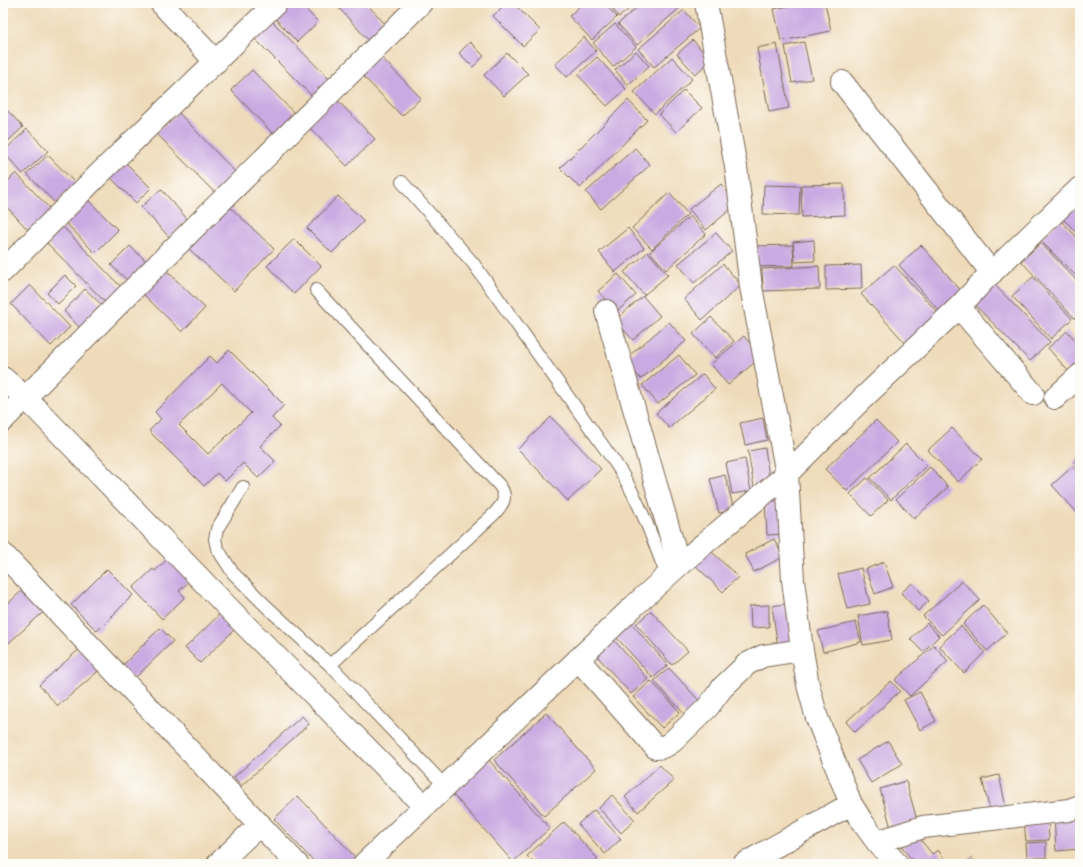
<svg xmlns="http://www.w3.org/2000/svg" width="1083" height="867" viewBox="0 0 1083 867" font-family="Alegreya,serif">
  <rect width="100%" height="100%" fill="#fdfcf7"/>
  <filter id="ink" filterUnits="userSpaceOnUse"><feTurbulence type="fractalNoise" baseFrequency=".025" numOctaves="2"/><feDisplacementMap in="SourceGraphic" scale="8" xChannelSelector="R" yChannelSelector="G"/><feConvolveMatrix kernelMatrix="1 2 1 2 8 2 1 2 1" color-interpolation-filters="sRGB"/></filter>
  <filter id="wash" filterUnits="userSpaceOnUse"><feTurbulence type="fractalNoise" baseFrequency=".012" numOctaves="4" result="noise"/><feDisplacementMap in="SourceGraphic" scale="16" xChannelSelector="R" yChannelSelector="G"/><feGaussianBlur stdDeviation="0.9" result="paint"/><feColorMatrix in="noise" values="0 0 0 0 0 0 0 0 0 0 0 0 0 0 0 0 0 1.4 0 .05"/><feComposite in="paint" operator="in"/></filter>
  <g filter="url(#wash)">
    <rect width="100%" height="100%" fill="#efdbba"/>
    <g id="blocks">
      <path fill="#caaae2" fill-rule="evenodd" d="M284,3h16l18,19 -21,20 -26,-28z
        M343,3h23l20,22 -17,16 -31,-34z
        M506,3h7l27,27 -17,16 -30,-30z
        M583,3h21l13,14 -25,23 -23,-24z
        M608,3h29l-18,14z
        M642,3h37l3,3 -45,39 -19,-21z
        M804,3h21l6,28 -50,10 -7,-32z
        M684,10l16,18 -46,39 -16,-18z
        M268,17l66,67 -17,17 -67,-67z
        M615,24l21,23 -23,20 -20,-24z
        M584,37l12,14 -29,26 -12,-13z
        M693,40l18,21 -16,13 -18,-20z
        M470,42l14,14 -11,11 -14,-14z
        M804,42l8,37 -20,4 -7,-37z
        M777,44l12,64 -20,4 -12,-64z
        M636,51l13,15 -21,19 -13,-15z
        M507,53l21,21 -24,22 -20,-21z
        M378,54l43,44 -19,18 -43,-44z
        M597,57l29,32 -19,17 -29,-31z
        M672,57l20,22 -37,35 -21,-22z
        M252,70l47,48 -21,21 -47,-49z
        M684,90l18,18 -26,24 -17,-18z
        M333,96l42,43 -28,27 -42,-43z
        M628,100l19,20 -67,68 -20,-20z
        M3,106l20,21 -20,19z
        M178,112l59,62 -21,20 -60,-61z
        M27,129l21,22 -25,23 -20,-22z
        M635,148l15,17 -49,44 -15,-17z
        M48,155l28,29 -20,20 -29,-30z
        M123,160l28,28 -15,15 -28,-28z
        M16,173l37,39 -22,21 -28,-30v-17z
        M721,184l16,20 -31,26 -17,-21z
        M844,184l1,31 -43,2 -1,-32z
        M764,185l36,1 -1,29 -36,-1z
        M161,189l27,31 -19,17 -28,-30z
        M669,193l19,21 -36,35 -20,-21z
        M338,196l26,25 -32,32 -25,-25z
        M86,198l32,32 -23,23 -31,-32z
        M1080,201v35l-18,-18z
        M229,206l45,43 -40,42 -46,-43z
        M690,216l16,18 -40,36 -16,-18z
        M1060,220l20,20v40l-40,-40z
        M63,227l60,62 -16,15 -60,-61z
        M628,228l16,20 -29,24 -16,-20z
        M716,233l16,18 -38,32 -16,-19z
        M294,239l27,27 -27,28 -27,-28z
        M814,240l1,21 -20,1 -2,-20z
        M1041,243l39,41v30l-5,5 -54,-58z
        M793,245l1,21 -39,1 -1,-21z
        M921,245l43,49 -23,19 -42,-48z
        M130,246l18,17 -19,19 -18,-17z
        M648,252l20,23 -24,20 -20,-23z
        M723,264l18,21 -39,35 -18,-21z
        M861,265l1,24 -36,1v-24z
        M894,265l47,51 -33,30 -47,-52z
        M819,266l1,23 -57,2 -1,-22z
        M166,270l39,38 -23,24 -39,-38z
        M618,274l18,21 -20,17 -18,-21z
        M65,275l11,11 -18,18 -11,-11z
        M1033,277l39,42 -21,20 -39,-43z
        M992,282l58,60 -20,19 -58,-59z
        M30,285l40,42 -19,19 -40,-42z
        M85,289l20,19 -23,22 -18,-19z
        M643,296l17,20 -27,24 -18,-20z
        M711,317l23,24 -19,17 -22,-24z
        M669,322l17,19 -45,38 -17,-19z
        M1067,331l13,14v17l-11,10 -21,-24z
        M744,336l17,21 -33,28 -17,-21z
        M229,350l55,55 -12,13 8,8 -20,20 15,15 -17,17 -15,-15 -18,18 -8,-8 -13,13 -55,-55 12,-12 -6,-7 55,-56 7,7zM222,383l29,30 -43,41 -29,-29z
        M679,355l16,20 -37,29 -16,-19z
        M703,374l12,15 -46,39 -13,-15z
        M551,417l50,52 -33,32 -50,-52z
        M763,418l4,22 -22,5 -5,-22z
        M876,420l21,22 -50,49 -22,-22z
        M952,428l30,31 -24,23 -30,-32z
        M906,444l21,21 -36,35 -21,-22z
        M765,448l5,37 -16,2 -6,-36z
        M1080,456v15l-7,-8z
        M745,459l6,32 -19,3 -6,-31z
        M1073,466l7,8v42l-28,-31z
        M930,467l18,20 -34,32 -18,-20z
        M725,475l9,35 -15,3 -9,-34z
        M867,478l21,22 -17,16 -21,-22z
        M784,500l2,34 -19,1 -2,-33z
        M774,539l9,18 -29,15 -9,-18z
        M710,550l28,27 -15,15 -28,-27z
        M173,554l22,22 -16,15 6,6 -23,22 -29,-31 20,-19 2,2z
        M884,562l9,25 -18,7 -9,-25z
        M861,568l9,36 -23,5 -9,-35z
        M107,569l26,26 -36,36 -26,-26z
        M962,581l18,19 -38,35 -19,-19z
        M912,583l17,18 -11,10 -17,-18z
        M28,585l20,23 -44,39 -1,-2v-37z
        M791,603l6,44 -19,2 -6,-43z
        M769,605v22l-18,1 -1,-22z
        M983,605l24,28 -20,18 -24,-27z
        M651,611l37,40 -16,14 -36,-41z
        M887,611l5,29 -29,5 -5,-29z
        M220,614l15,15 -35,34 -15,-15z
        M856,622l5,20 -38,10 -5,-21z
        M631,623l37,42 -15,13 -37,-41z
        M927,623l12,13 -16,16 -13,-13z
        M961,626l24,26 -21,21 -25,-27z
        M160,628l13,13 -39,38 -13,-12z
        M613,639l35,40 -17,15 -35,-39z
        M84,645l19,22 -45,39 -19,-21z
        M934,645l14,16 -38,35 -15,-16z
        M669,668l35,38 -15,13 -35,-38z
        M651,681l29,31 -18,16 -29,-31z
        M891,681l9,10 -45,41 -9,-10z
        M920,692l16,29 -16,9 -16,-30z
        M546,713l50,56 -52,47 -50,-56z
        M302,716l7,8 -68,62 -7,-9z
        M888,741l14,23 -31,19 -14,-23z
        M486,757l64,71 -37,34 -64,-72z
        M660,765l14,15 -36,32 -13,-15z
        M999,775l7,32 -16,4 -8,-32z
        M906,781l11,39 -26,8 -11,-39z
        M612,795l23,25 -14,13 -22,-25z
        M298,796l60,64 -4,4h-38l-42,-45z
        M594,810l27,29 -16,15 -27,-30z
        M1080,814v35l-24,2 -2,-36z
        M1048,819l1,21 -23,1 -2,-20z
        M564,822l34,37 -5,5h-58l-8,-8z
        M917,835l15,19 6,-4 10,14h-33l-13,-17z
        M1046,842v16h-19l-1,-15z
        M972,858l5,6h-12z"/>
    </g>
  </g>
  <g filter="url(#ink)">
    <use href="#blocks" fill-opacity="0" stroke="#7a6855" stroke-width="1"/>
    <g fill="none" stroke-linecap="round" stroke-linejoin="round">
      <defs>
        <path id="service" d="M402,182l71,81 143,201c23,35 36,73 51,112
          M316,290l184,196c8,12 3,18 -6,28l-164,151
          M243,487l-26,42 -2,10 2,9 5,8 11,17 33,33 64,59 116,122"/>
        <path id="minor" d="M161,3l55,59
          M706,3l30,164 15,120 36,187 6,106 9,70 6,35 9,33 34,86 12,19 14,19 20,22
          M842,82l150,191
          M3,271l94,-95 179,-173
          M959,307l74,87
          M606,311l73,254
          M3,378l23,20 218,226 180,182
          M1055,398l25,-23
          M3,420l194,-195 224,-222
          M3,554l294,310
          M578,659l78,89c7,0 11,-2 16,-6l36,-35 14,-19 25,-24 16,-8 39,-6
          M877,842l46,-15 146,-17 11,-4
          M218,864l42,-40
          M364,864l270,-258 45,-41 108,-91 74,-74 98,-93 27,-29 94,-90
          M744,864l107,-60"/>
      </defs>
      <use href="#service" stroke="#7a6855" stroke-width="14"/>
      <use href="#minor" stroke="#7a6855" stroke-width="24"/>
      <use href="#service" stroke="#fff" stroke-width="12"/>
      <use href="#minor" stroke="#fff" stroke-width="22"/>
    </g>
  </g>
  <rect width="1083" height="867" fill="none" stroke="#fdfcf7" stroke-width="16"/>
</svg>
